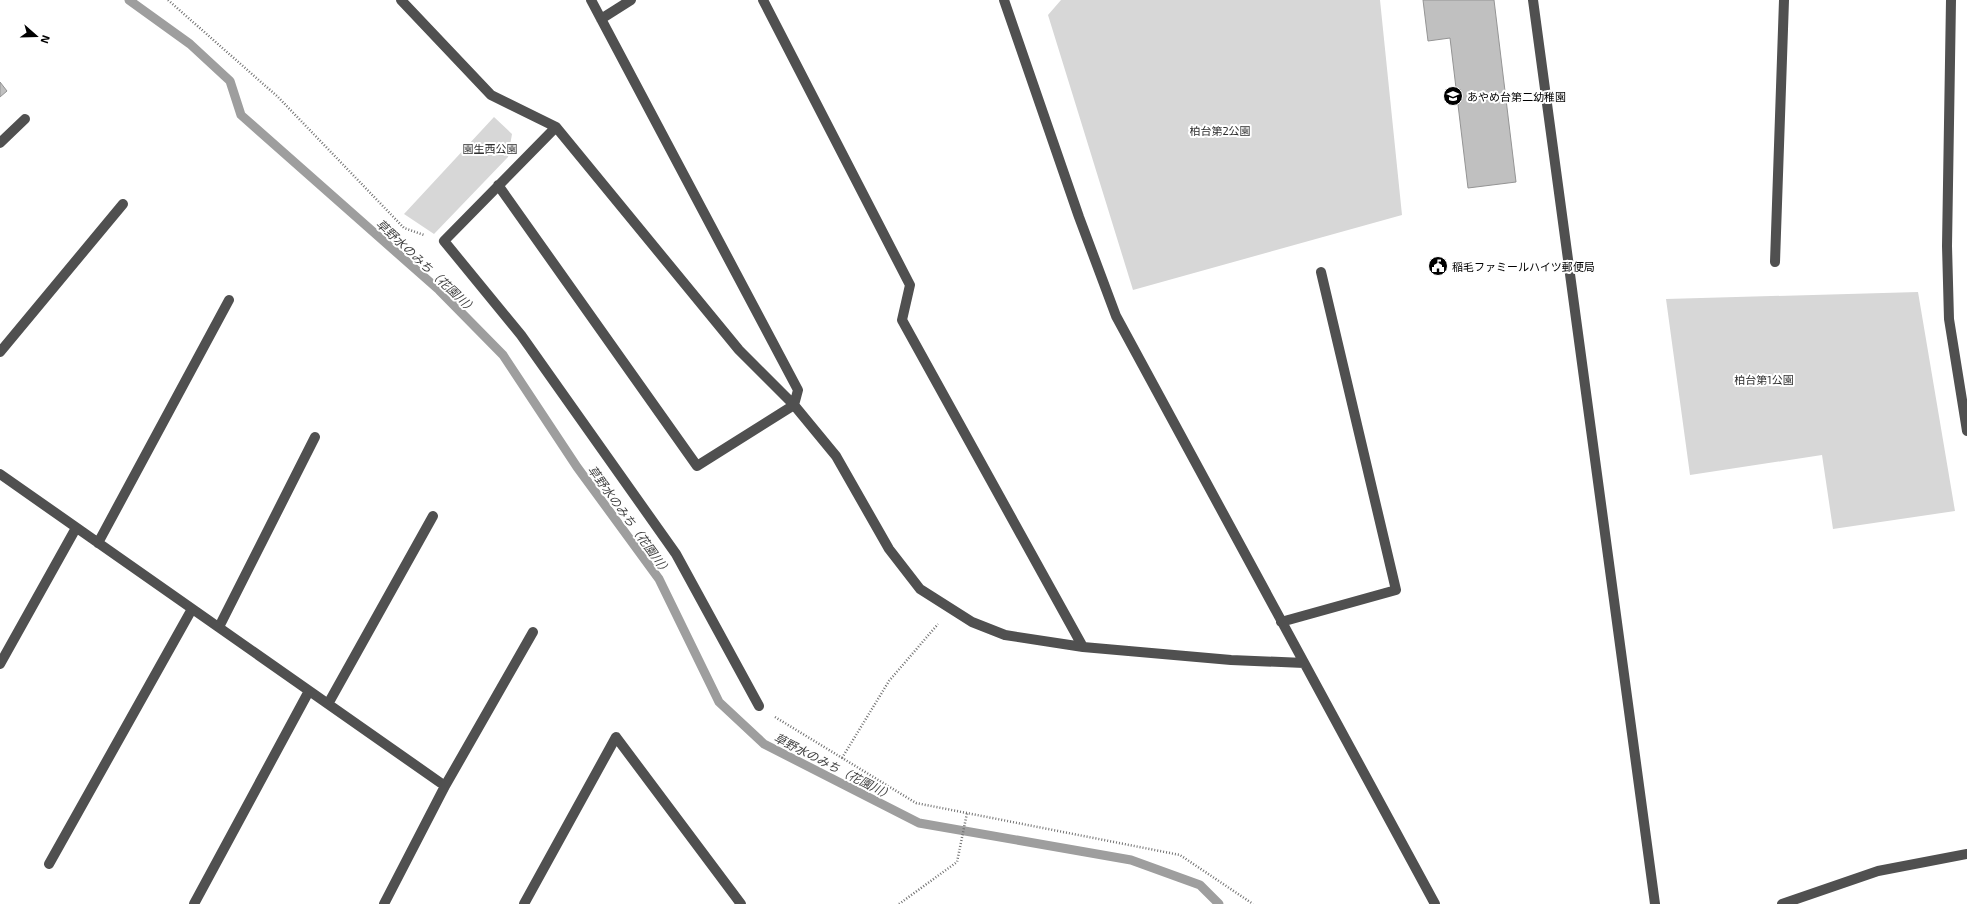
<svg xmlns="http://www.w3.org/2000/svg" width="1967" height="904" viewBox="0 0 1967 904" font-family="'Exo 2','Noto Sans JP',sans-serif">
  <rect width="100%" height="100%" fill="#fff"/>
  <path fill="#d7d7d7" d="M1061,0h319l22,215 -269,75 -85,-275z
    M494,117l18,17 -4,23 -74,77 -30,-20z
    M1918,292l37,219 -122,18 -11,-74 -132,20 -24,-176z"/>
  <g fill="none" stroke-linecap="round" stroke-linejoin="round">
    <path stroke="#9e9e9e" stroke-width="9" d="M129,0l61,44 40,37 11,34 198,175 64,65 74,112 82,112 60,123 45,42 155,79 212,37 69,25 19,19"/>
  </g>
  <path fill="#c0c0c0" stroke="#949494" d="M1423,0h71l22,182 -48,6 -18,-150 -22,3z
    M0,82l7,9 -7,6z"/>
  <g fill="none" stroke-linecap="round" stroke-linejoin="round">
    <path stroke="#727272" stroke-width="2.5" stroke-dasharray="1 2" stroke-linecap="butt" d="M168,0l110,97 126,131 20,7
      M775,717l141,86 264,52 73,49
      M842,758l47,-77 49,-57
      M899,904l58,-42 10,-49"/>
    <path stroke="#505050" stroke-width="10" d="M401,0l90,95 65,32 183,223 55,55 42,51 53,93 31,40 52,33 33,13 78,12 148,13 73,3
      M763,0l147,285 -8,35 181,327
      M1004,0l75,217 37,99 319,588
      M1533,0l122,904
      M1951,0l-4,246 2,73 18,112
      M601,19l30,-19
      M556,127l-112,114 77,94 155,219 83,152
      M0,143l25,-24
      M498,185l199,281 97,-61 4,-15 -207,-390
      M1775,262l9,-262
      M0,352l123,-148
      M0,474l445,312
      M98,543l131,-243
      M1281,622l115,-32 -75,-318
      M219,627l96,-190
      M0,664l76,-136
      M328,704l105,-188
      M49,864l143,-255
      M194,904l115,-213
      M384,904l61,-118 88,-154
      M524,904l92,-167 125,167
      M1782,904l96,-33 89,-17"/>
  </g>
  <defs>
    <symbol id="school-disc" viewBox="-11 -11 22 22"><circle r="9.5" fill="#000" stroke="#fff"/><path d="M0-5L7-2L0 1L-7-2ZM-4 1L0 2.5L4 1V4Q0 6-4 4Z" fill="#fff"/></symbol>
    <symbol id="civic-disc" viewBox="-11 -11 22 22"><circle r="9.5" fill="#000" stroke="#fff"/><path d="M-.6-6.5H3V-4.5H.6V-3L4-1V1h2V6H-6V1h2V-1L-.6-3ZM-1.2 2.5V6h2.4V2.5Z" fill="#fff"/></symbol>
  </defs>
  <g fill-rule="evenodd">
    <use href="#school-disc" x="1442" y="85" width="22" height="22"/>
    <use href="#civic-disc" x="1427" y="255" width="22" height="22"/>
  </g>
  <g text-anchor="middle" dominant-baseline="central" stroke-width="4" stroke-linejoin="round" paint-order="stroke">
    <g font-size="11" fill="#000" stroke="#fff" text-anchor="start">
      <text x="1467" y="96">あやめ台第二幼稚園</text>
      <text x="1452" y="266">稲毛ファミールハイツ郵便局</text>
    </g>
    <g font-size="11" fill="#2e2e2e" stroke="#fff">
      <text x="1220" y="130">柏台第2公園</text>
      <text x="490" y="148">園生西公園</text>
      <text x="1764" y="379">柏台第1公園</text>
    </g>
    <g font-size="12" font-style="italic" fill="#3f3f3f" stroke="#fff">
      <text transform="translate(427 266) rotate(43)">草野水のみち（花園川）</text>
      <text transform="translate(630 520) rotate(54)">草野水のみち（花園川）</text>
      <text transform="translate(834 766) rotate(27)">草野水のみち（花園川）</text>
    </g>
  </g>
  <g transform="translate(36 36) rotate(110)" stroke="#ffffff" stroke-width="3" paint-order="stroke">
  <path d="M0-3L7 15L0 10L-7 15Z" fill="#000000"/>
  <text y="-6" font-size="11" font-weight="bold" text-anchor="middle" fill="#000000">N</text>
  </g>
</svg>
